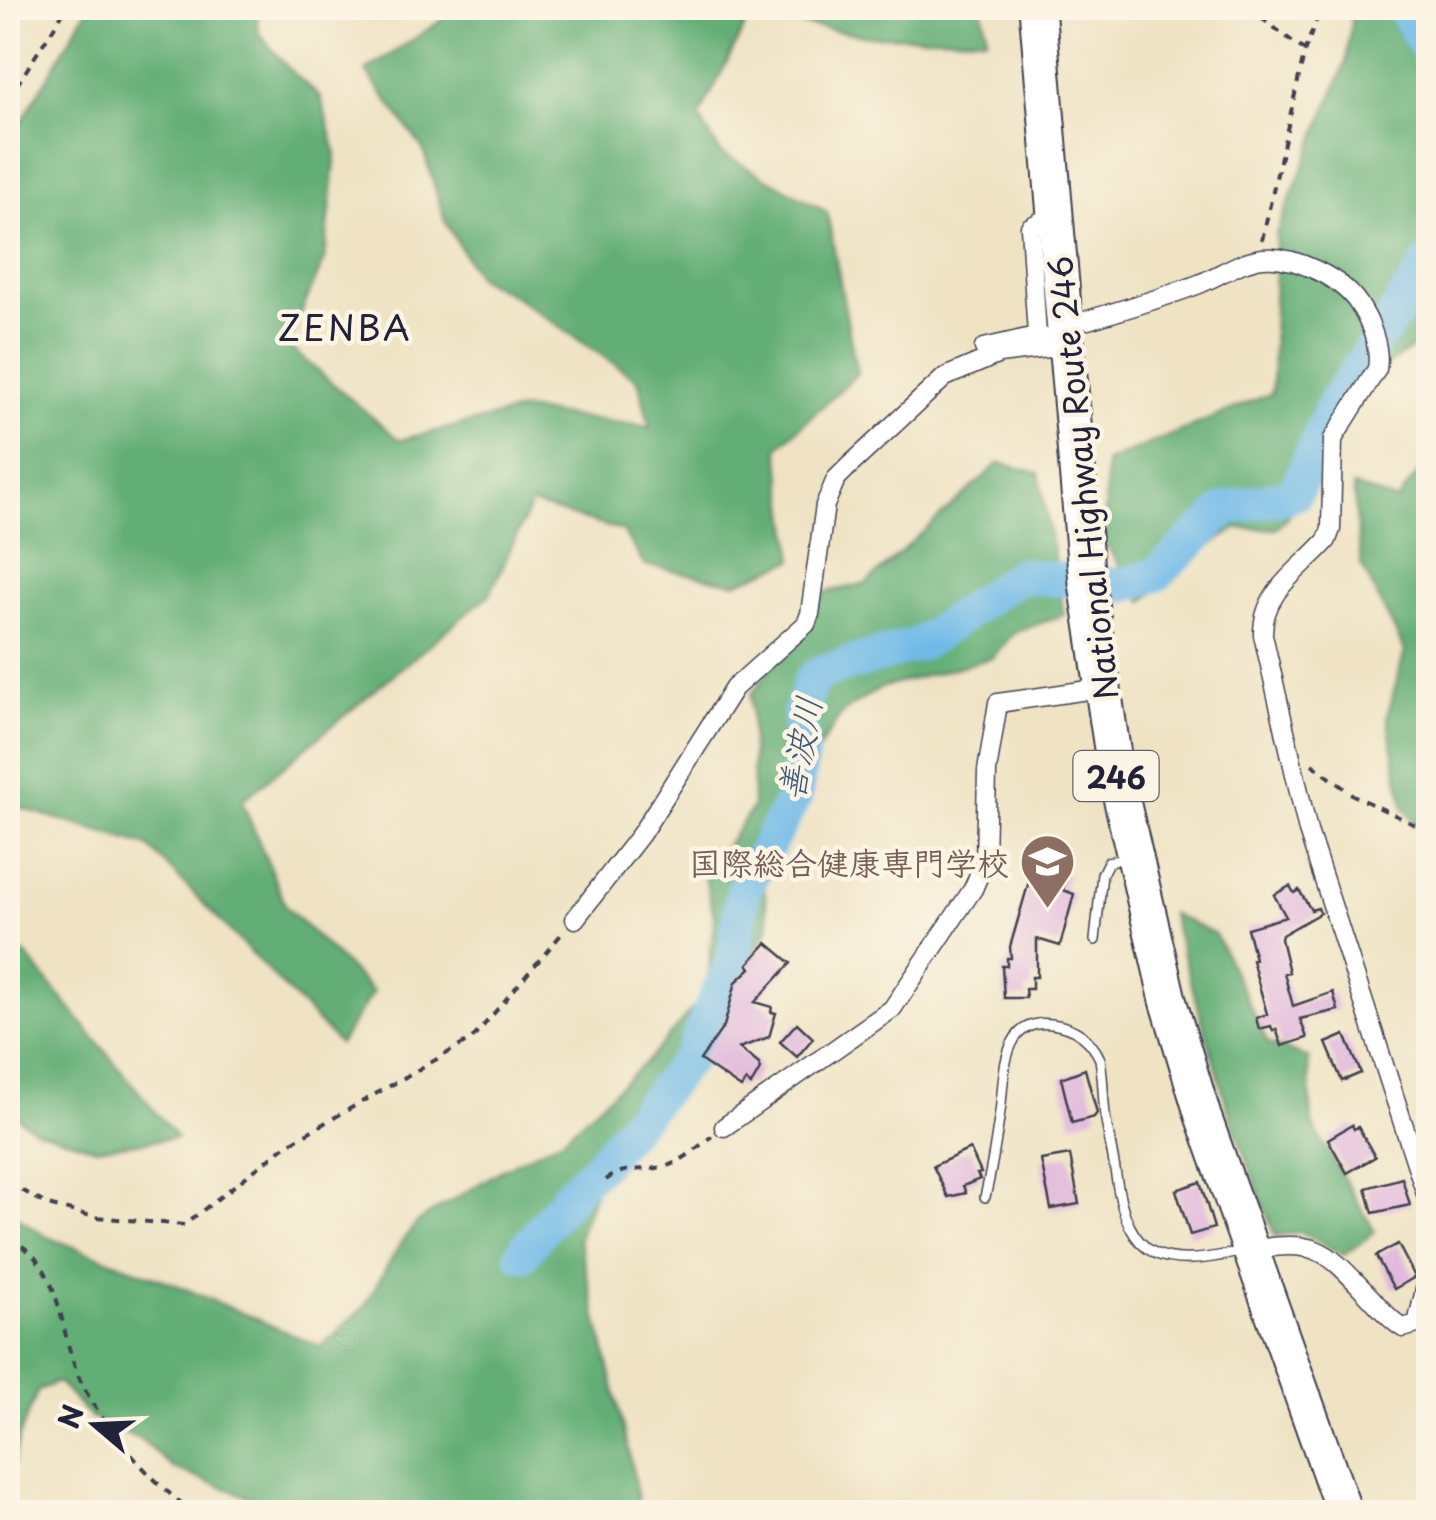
<svg xmlns="http://www.w3.org/2000/svg" width="1436" height="1520" viewBox="0 0 1436 1520" font-family="'Playpen Sans','Klee One',sans-serif">
  <rect width="100%" height="100%" fill="#fcf5e5"/>
  <filter id="ink" filterUnits="userSpaceOnUse"><feTurbulence type="fractalNoise" baseFrequency=".01" numOctaves="2"/><feDisplacementMap in="SourceGraphic" scale="20" xChannelSelector="R" yChannelSelector="G"/><feConvolveMatrix kernelMatrix="1 2 1 2 8 2 1 2 1" color-interpolation-filters="sRGB"/></filter>
  <filter id="wash" filterUnits="userSpaceOnUse"><feTurbulence type="fractalNoise" baseFrequency=".0048" numOctaves="4" result="noise"/><feDisplacementMap in="SourceGraphic" scale="40" xChannelSelector="R" yChannelSelector="G"/><feGaussianBlur stdDeviation="2.25" result="paint"/><feColorMatrix in="noise" values="0 0 0 0 0 0 0 0 0 0 0 0 0 0 0 0 0 1.4 0 .05"/><feComposite in="paint" operator="in"/></filter>
  <g filter="url(#wash)">
    <rect width="100%" height="100%" fill="#efe3c4"/>
    <path fill="#63ae76" stroke="#426858" stroke-width="2.5" d="M88,8h168l3,25 30,36 32,29 15,54 -11,106 -38,87 112,95 124,-30 127,17 -12,-47 -125,-85 -36,-18 -32,-56 -22,-72 -57,-78 94,-63h522l5,30 -118,-2 -119,-20 -51,101 21,35 107,60 30,162 -79,73 16,113 -58,23 -92,-18 -21,-34 -92,-27 -41,90 -248,207 44,106 87,85 -34,52 -191,-198 -140,-42v-659z
      M1353,8h75v328l-107,77 -1,69 -44,47 -39,-1 -44,30 -50,44 -38,-59 1,-81 166,-69 4,-159 70,-172z
      M1428,460v382l-24,-34 -17,-91 18,-66 -44,-87 -8,-78 44,15z
      M999,463l40,10 25,142 -49,17 -23,26 -112,30 -37,24 -30,45 -18,64 -31,67 5,39 -37,68 -133,185 -21,58 51,214 9,47 -2,13h-347l-115,-43 -32,-29 -51,-22 -33,-36 -20,8 -19,47 -11,50v-276l39,26 127,47 147,63 43,-40 38,-66 17,-20 86,-53 57,-29 86,-79 59,-68 7,-75 -9,-40 48,-70 -2,-112 75,-103 40,-8z
      M1171,914l44,20 53,109 40,15 4,66 63,108 -31,23 -44,-23 -25,4 -46,-123z
      M8,949l17,5 152,184 -81,10 -60,-18 -28,-19z"/>
    <g fill="none" stroke-linecap="round" stroke-linejoin="round">
      <path stroke="#70bae8" stroke-width="35" d="M1404,8l24,42
        M1384,331l44,-67
        M1113,584l12,1 32,-11 69,-65 69,-15 39,-91 37,-53
        M522,1254l52,-65 25,-24 92,-109 43,-100 9,-65 52,-95 6,-41 -1,-41 11,-34 12,-8 99,-29 98,-68 43,5"/>
    </g>
    <g id="blocks">
      <path fill="#dfb2dc" d="M1034,864l34,10 -5,16 11,4 -14,52 -23,-7v38h-5v12h-7l1,9h-22l-2,-32h5v-8h4l-1,-11z
        M1290,886l4,7 5,-3 12,20 7,-2 2,5 -38,22 -1,4 8,33 -5,1 9,33 40,-14 5,18 -38,9 7,19 -25,8 -6,-17 -3,2 -2,-5 -12,3 -3,-11 11,-4 -15,-54 3,-1 -8,-31 39,-11 -12,-22z
        M767,943l24,20 -36,39 17,5 -1,5 5,1 -7,24 -30,11 20,16 1,5 -9,16 -5,-4 -5,7 -41,-28 24,-34 12,-44 15,-14 -3,-4z
        M797,1023l16,15 -16,19 -17,-15z
        M1345,1035l16,38 -19,8 -16,-38z
        M1085,1069l12,44 -3,4 -22,6 -11,-45z
        M1352,1125l2,4 4,-2 17,30 -28,16 -19,-34z
        M970,1149l11,24 -4,1 3,5 -17,7 3,7 -18,4 -15,-31z
        M1070,1155l9,49 -28,5 -10,-49z
        M1402,1178l8,27 -37,8 -7,-25z
        M1200,1182l14,46 -24,7 -14,-45z
        M1398,1244l17,33 -21,12 -18,-33z"/>
    </g>
  </g>
  <g filter="url(#ink)">
    <use href="#blocks" fill-opacity="0" stroke="#413f50" stroke-width="2.5"/>
    <g fill="none" stroke-linecap="round" stroke-linejoin="round">
      <defs>
        <path id="lane" d="M1095,940l7,-66 6,-12 17,-4
          M985,1197c7,-28 11,-57 15,-85 5,-34 0,-95 52,-88 23,3 39,15 48,35 3,18 3,37 5,55 3,21 8,41 11,62 13,87 47,93 128,75"/>
        <path id="street" d="M1088,320c37,-11 75,-22 111,-36 20,-8 42,-24 64,-26 31,-3 78,20 95,45 12,18 23,44 19,66l-44,70 -2,90 -4,11c-26,30 -65,50 -64,95l45,196 120,369
          M1037,335l-7,-108 25,-13
          M984,348l56,-13
          M575,919l66,-85 93,-146 72,-64 4,-10 15,-109 11,-26 12,-12 97,-90 54,-23 67,-8
          M724,1127l168,-118 81,-120 12,-28 2,-90 11,-68 104,-15
          M1248,1250c73,-11 76,-1 125,50 9,10 18,21 30,28l14,-4 11,-47"/>
        <path id="highway" d="M1037,8l50,575 29,192 52,225 35,116 141,396"/>
      </defs>
      <use href="#lane" stroke="#413f50" stroke-width="12"/>
      <use href="#street" stroke="#413f50" stroke-width="21"/>
      <use href="#highway" stroke="#413f50" stroke-width="39"/>
      <path stroke="#413f50" stroke-width="4" stroke-dasharray="8 8" stroke-linecap="butt" d="M1248,8l56,42
        M8,99l58,-91
        M1262,240l43,-190 16,-42
        M1312,764l41,31 75,36
        M606,1180c19,-15 34,-8 56,-13 19,-3 35,-20 50,-31
        M8,1182l40,23 47,12 89,8 104,-81 184,-105 93,-109
        M8,1238c53,23 50,85 68,132 16,45 78,117 118,142"/>
      <use href="#lane" stroke="#fff" stroke-width="9"/>
      <use href="#street" stroke="#fff" stroke-width="18"/>
      <use href="#highway" stroke="#fff" stroke-width="35"/>
    </g>
  </g>
  <defs>
    <symbol id="school-pin" viewBox="-11 -11 22 30"><path d="M0 17L-7.5 6A9.5 9.5 0 1 1 7.5 6Z" fill="#8d6e63" stroke="#fcf5e5"/><path d="M0-5L7-2L0 1L-7-2ZM-4 1L0 2.5L4 1V4Q0 6-4 4Z" fill="#fff"/></symbol>
  </defs>
  <g fill-rule="evenodd">
    <use href="#school-pin" x="1016" y="830" width="63" height="86"/>
  </g>
  <g text-anchor="middle" dominant-baseline="central" stroke-width="9" stroke-linejoin="round" paint-order="stroke">
    <rect fill="#fcf5e5" stroke="#63616e" stroke-width="2.5" x="1073.5" y="751" width="85" height="50" rx="8"/>
    <g font-size="30" font-weight="bold" fill="#22223b">
      <text x="1116" y="776">246</text>
    </g>
    <g font-size="32" fill="#22223b" stroke="#fcf5e5">
      <text transform="translate(1082 478) rotate(-96)">National Highway Route 246</text>
    </g>
    <g font-size="32" font-weight="bold" fill="#785e54" stroke="#fcf5e5" text-anchor="end">
      <text x="1009" y="862">国際総合健康専門学校</text>
    </g>
    <g font-size="35" letter-spacing="2.5" fill="#22223b" stroke="#fcf5e5">
      <text x="345" y="326">ZENBA</text>
    </g>
    <g font-size="35" font-style="italic" fill="#3d5778" stroke="#fcf5e5">
      <text transform="translate(798 748) rotate(-79)">善波川</text>
    </g>
  </g>
  <rect width="1436" height="1520" fill="none" stroke="#fcf5e5" stroke-width="40"/>
  <g transform="translate(95 1425) rotate(289)" stroke="#fcf5e5" stroke-width="8" paint-order="stroke">
  <path d="M0-8L18 38L0 25L-18 38Z" fill="#22223b"/>
  <text y="-15" font-size="28" font-weight="bold" text-anchor="middle" fill="#22223b">N</text>
  </g>
</svg>
